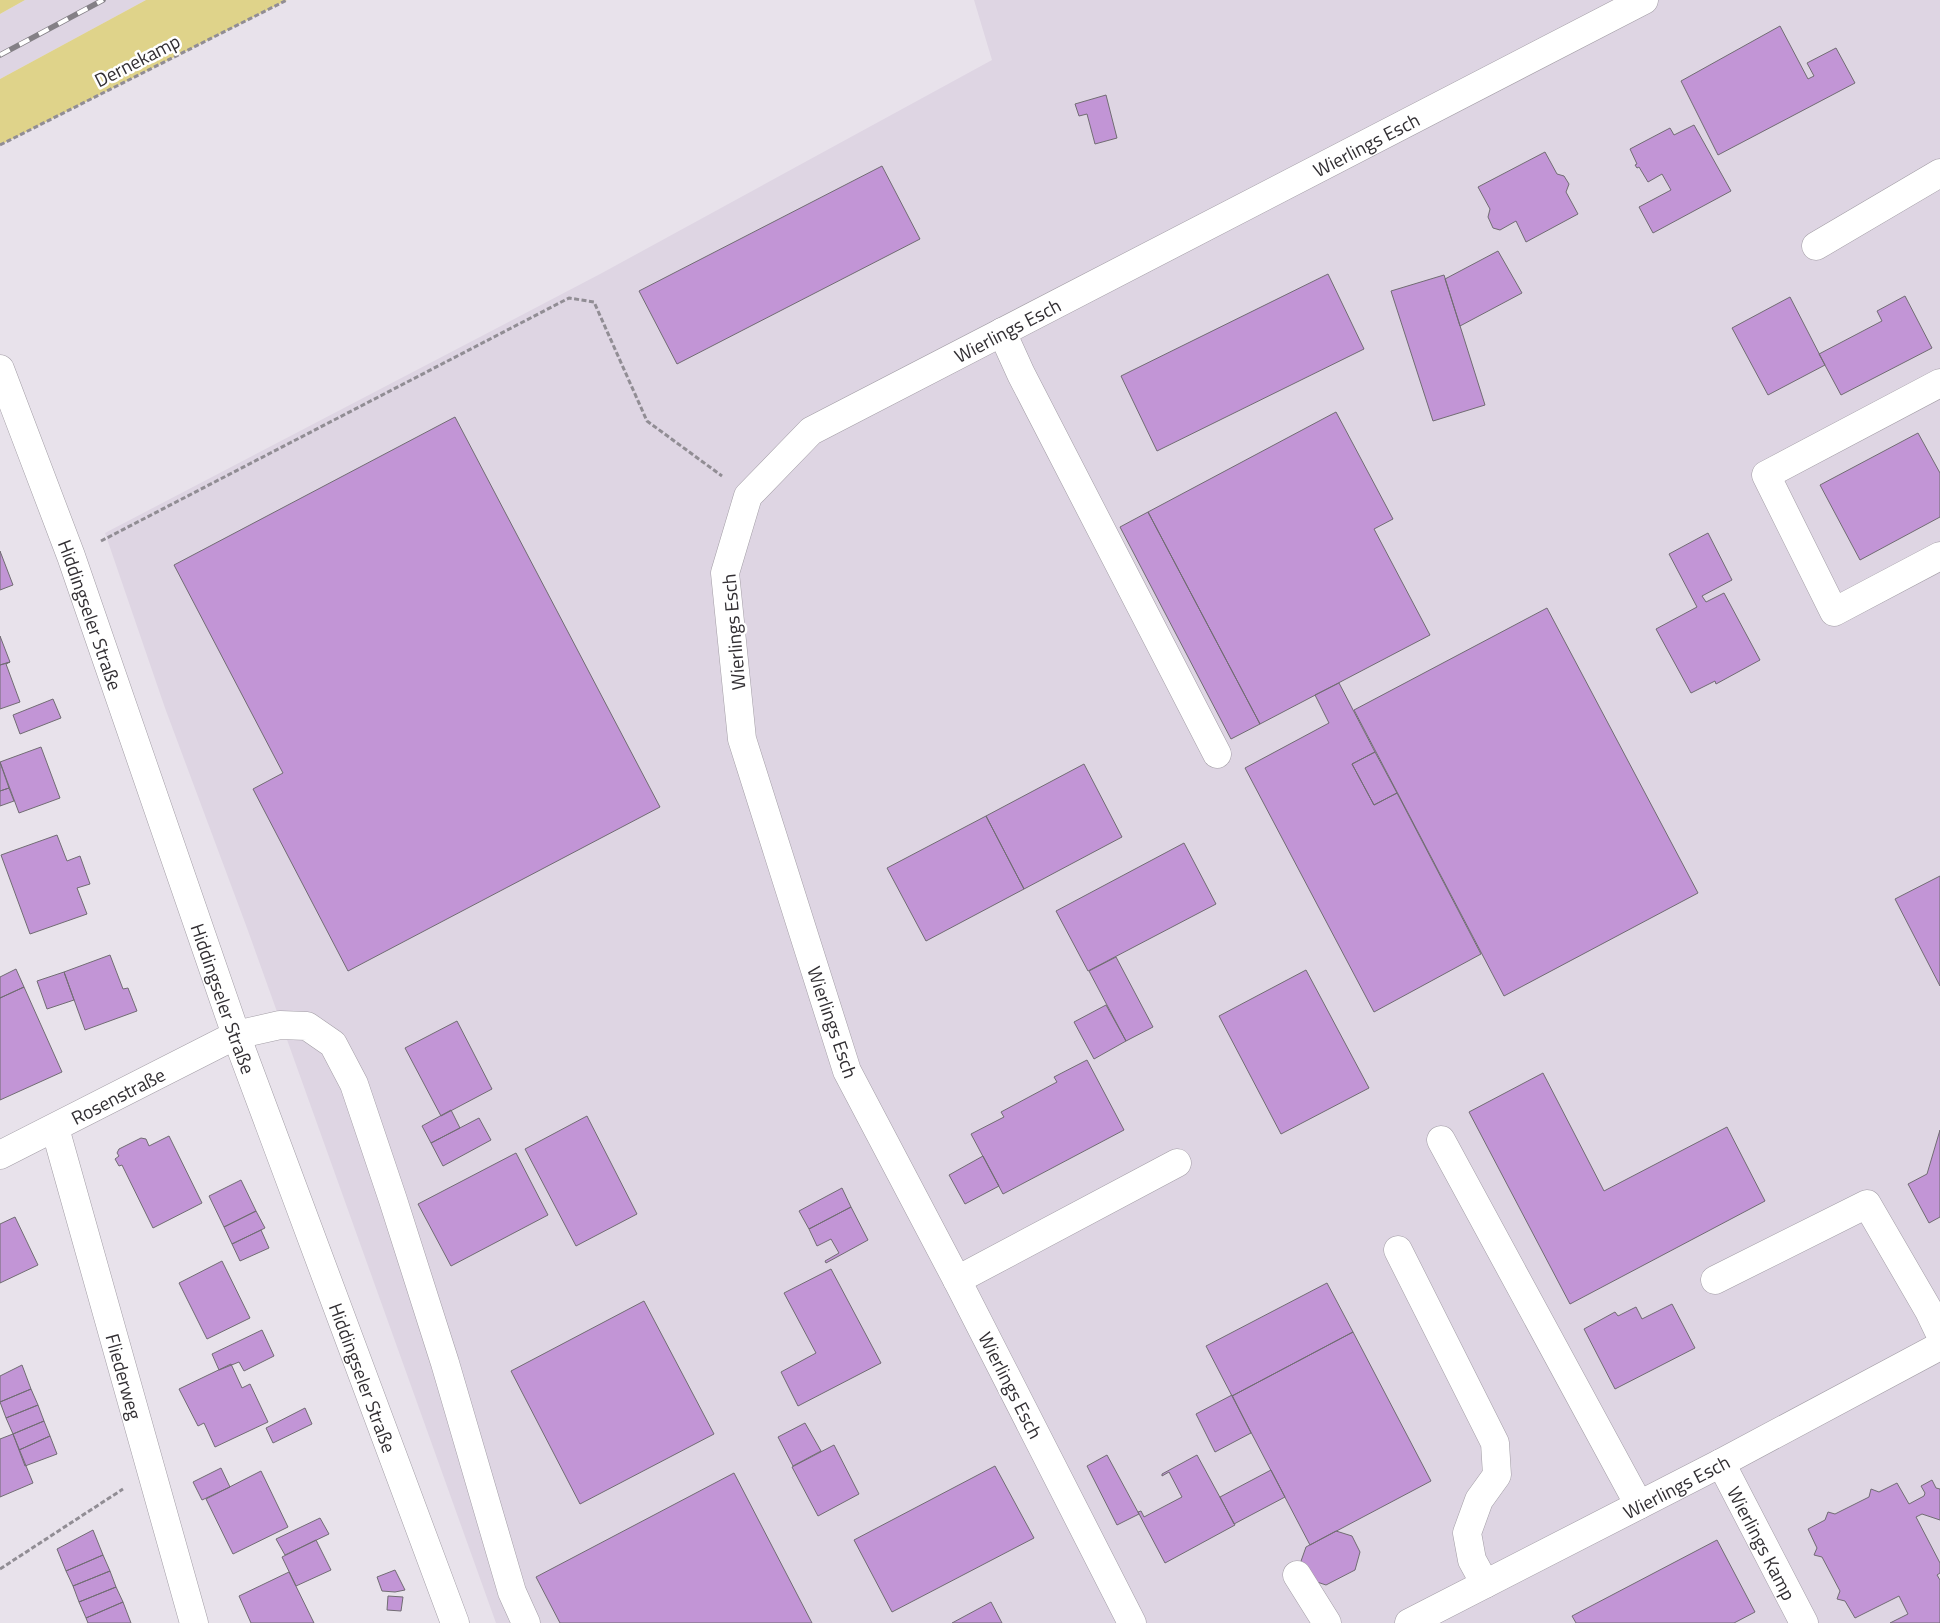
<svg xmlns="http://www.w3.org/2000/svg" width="1940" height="1623" viewBox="0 0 1940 1623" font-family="'Titillium Web',sans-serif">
  <rect width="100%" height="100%" fill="#e8e2eb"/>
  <path fill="#ded5e3" d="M25,0h121l-146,79v-65z
    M974,0h966v1623h-1444l-249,-695 -82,-220 -60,-175 497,-260 390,-213z"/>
  <path fill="#dfd38a" d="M0,0h25l-25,14z
    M146,0h141l-287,145v-66z"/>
  <path fill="#c295d6" stroke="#716c73" d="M1780,26l28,53 6,-3 -7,-13 29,-15 19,35 -137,72 -37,-74z
    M1106,95l11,43 -22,6 -8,-30 -8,2 -4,-12z
    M1694,125l37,66 -78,42 -14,-26 32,-17 -9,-16 -14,8 -9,-15 -2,1 -2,-3 2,-1 -7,-15 40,-21 4,7z
    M1545,152l12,22 7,2 5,8 -3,8 12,22 -52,28 -10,-21 -16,9 -7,-2 -5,-11 2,-8 -12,-22z
    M882,166l38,73 -243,125 -38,-73z
    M1498,251l24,42 -62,33 -15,-47z
    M1328,274l36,75 -207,102 -36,-75z
    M1444,275l41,130 -52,16 -42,-130z
    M1905,296l27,52 -91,47 -22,-41 63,-33 -5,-10z
    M1790,297l35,68 -57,30 -36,-67z
    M1336,412l57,107 -19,10 56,106 -170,89 -112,-212z
    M455,417l205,390 -312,164 -95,-182 30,-16 -109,-208z
    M1918,433l22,40v44l-80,43 -40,-75z
    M1148,512l112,212 -29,15 -111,-212z
    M1708,533l24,47 -30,16 4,6 18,-9 36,67 -44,24 -1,-3 -24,12 -35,-64 41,-22 -28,-53z
    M0,551l13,34 -13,5z
    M1547,608l151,285 -194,103 -150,-286z
    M0,636l10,26 -10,3z
    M10,662l-4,2 14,38 -20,7v-44z
    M1339,683l36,69 -23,12 22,41 23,-12 84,161 -107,58 -129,-244 84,-45 -14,-28z
    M53,699l8,19 -41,16 -7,-19z
    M41,747l19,51 -41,15 -19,-51z
    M1375,752l22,41 -23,12 -22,-41z
    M0,762l9,26 -9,3z
    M1084,764l38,73 -98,52 -38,-73z
    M9,788l5,13 -14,5v-15z
    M986,816l38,73 -98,52 -39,-73z
    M57,835l10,26 13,-5 10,28 -13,4 10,26 -57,20 -29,-79z
    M1184,843l32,61 -128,67 -32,-60z
    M1940,876v110l-45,-87z
    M110,955l13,34 5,-1 9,23 -52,19 -21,-58z
    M1116,957l37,70 -27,14 -37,-70z
    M16,969l8,18 -24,11v-21z
    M1306,970l63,118 -88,46 -62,-118z
    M64,972l10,28 -27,9 -10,-28z
    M24,987l38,85 -62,28v-102z
    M1106,1005l20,36 -32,18 -20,-37z
    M457,1021l35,68 -51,27 -36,-68z
    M1087,1060l37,70 -121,64 -32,-60 33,-17 -3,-5 56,-30 -3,-5z
    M1543,1073l61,118 123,-64 38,74 -195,103 -101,-192z
    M451,1110l9,18 -29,15 -9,-17z
    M587,1116l50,98 -61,32 -51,-97z
    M479,1118l12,22 -48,26 -12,-23z
    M1940,1130v87l-11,6 -21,-39 19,-10z
    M169,1136l33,67 -49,25 -31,-63 -3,1 -4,-7 4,-3 -2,-3 2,-4 22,-11 5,1 3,7z
    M516,1153l32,62 -97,51 -33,-62z
    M983,1156l16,30 -34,18 -16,-29z
    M241,1180l15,31 -32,16 -15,-31z
    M842,1188l9,19 -42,22 -10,-18z
    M851,1207l17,33 -42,23 -1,-2 14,-8 -8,-14 -14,7 -8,-17z
    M256,1211l9,17 -33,16 -8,-17z
    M15,1217l23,48 -38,18v-59z
    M261,1230l8,18 -29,13 -8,-17z
    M222,1261l28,57 -43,21 -28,-56z
    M831,1269l50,94 -83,43 -17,-34 35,-19 -32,-60z
    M1327,1283l26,49 -121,64 -26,-50z
    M644,1301l70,133 -134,70 -69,-133z
    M1672,1304l23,44 -80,41 -31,-60 31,-17 3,4 18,-9 6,12z
    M262,1330l12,26 -30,15 -5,-9 -20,8 -7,-16z
    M1353,1332l78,149 -121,64 -78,-149z
    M231,1364l11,24 8,-4 18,38 -53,25 -11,-24 -6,3 -19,-37z
    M22,1365l9,24 -31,13v-26z
    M31,1389l7,16 -32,13 -6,-16z
    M1232,1395l19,38 -36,19 -19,-38z
    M38,1405l6,16 -31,13 -7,-16z
    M305,1408l7,16 -39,19 -7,-15z
    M44,1421l6,15 -31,14 -6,-16z
    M805,1423l16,28 -28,15 -15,-29z
    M13,1434l20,49 -33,14v-58z
    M50,1436l7,18 -32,12 -6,-16z
    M834,1445l25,49 -41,22 -26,-49z
    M1107,1455l32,59 -22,11 -30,-59z
    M1197,1455l38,70 -70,38 -27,-51 3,-1 3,6 38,-20 -13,-25 -7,4v-2z
    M995,1466l39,72 -142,74 -38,-72z
    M221,1468l9,19 -28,13 -9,-18z
    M1271,1470l14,27 -51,27 -14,-27z
    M261,1471l27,56 -55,27 -27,-55z
    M734,1473l78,150h-252l-24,-46z
    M1932,1480l4,8 4,1v31l-18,-6 -6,3 24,46v10l-3,2 3,5v43h-50l18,-9 -9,-18 -44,22 -10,-17 -8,-2 3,-8 -18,-34 -8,-2 3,-7 -9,-19 17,-9 3,-8 7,2 34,-17 2,-8 8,3 18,-9 12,21 15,-8 1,-3 -4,-7z
    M320,1518l9,16 -44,21 -9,-16z
    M93,1530l10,25 -37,16 -9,-22z
    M1336,1531l16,5 8,16 -5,18 -29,15 -18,-6 -8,-15 6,-17z
    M316,1540l15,30 -35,16 -14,-29z
    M1717,1540l38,72 -21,11h-158l-4,-7z
    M103,1555l7,16 -37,15 -7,-15z
    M395,1570l10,20 -10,2 -13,-1 -5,-14z
    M110,1571l6,16 -37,15 -6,-16z
    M289,1572l25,51h-63l-12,-27z
    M116,1587l7,15 -37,16 -7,-16z
    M388,1596l15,1 -2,14 -14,-1z
    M123,1602l8,21h-43l-2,-5z
    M991,1602l11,21h-50z"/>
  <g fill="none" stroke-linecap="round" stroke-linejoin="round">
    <defs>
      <g id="minor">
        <path d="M1816,246l124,-73"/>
        <path d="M1002,332l19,42 196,380"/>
        <path id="s1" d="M0,369l71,187 165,479 219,588"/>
        <path d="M1940,383l-174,92 68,137 106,-56"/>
        <path id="s2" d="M55,1128l139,495"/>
        <path d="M1441,1140l198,365"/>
        <path id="s3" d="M0,1155l236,-120 44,-10 27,1 26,18 21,40 39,116 52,163 67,229 14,31"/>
        <path d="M1398,1250l97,193 2,32 -18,25 -12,33 5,27 13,24"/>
        <path d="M957,1280l220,-117"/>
        <path d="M1715,1280l152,-76 62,107 11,23"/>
        <path id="s4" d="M1721,1463l83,160"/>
        <path d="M1297,1575l30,48"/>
        <path id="s5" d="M1132,1623l-175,-343 -110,-209 -105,-332 -17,-166 23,-77 63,-65 833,-431"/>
        <path id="s6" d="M1409,1623l312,-160 219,-117"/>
      </g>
    </defs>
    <use href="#minor" stroke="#a29da5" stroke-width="29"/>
    <path stroke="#918d94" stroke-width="3" stroke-dasharray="5 2.5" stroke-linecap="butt" d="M0,145l287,-145
      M101,541l468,-243 25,4 53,119 75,55
      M0,1569l123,-80"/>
    <use href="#minor" stroke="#fff" stroke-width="28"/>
    <defs>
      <path id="rail" d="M0,55l103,-55"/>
    </defs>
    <use href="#rail" stroke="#848086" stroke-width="5.5"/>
    <use href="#rail" stroke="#fff" stroke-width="4" stroke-dasharray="11" stroke-linecap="butt"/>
  </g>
  <g text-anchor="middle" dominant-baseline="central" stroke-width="5" stroke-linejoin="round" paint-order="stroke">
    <g font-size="19" fill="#322f33" stroke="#fff">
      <text transform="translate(137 60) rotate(-27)">Dernekamp</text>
      <text stroke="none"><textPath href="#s5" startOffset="1932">Wierlings Esch</textPath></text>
      <text stroke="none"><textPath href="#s5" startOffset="1528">Wierlings Esch</textPath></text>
      <text stroke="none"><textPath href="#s1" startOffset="262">Hiddingseler Straße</textPath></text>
      <text transform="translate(733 632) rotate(-95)">Wierlings Esch</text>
      <text stroke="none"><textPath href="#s1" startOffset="668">Hiddingseler Straße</textPath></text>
      <text transform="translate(833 1022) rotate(71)">Wierlings Esch</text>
      <text stroke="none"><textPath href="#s3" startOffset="132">Rosenstraße</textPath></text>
      <text stroke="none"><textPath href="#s2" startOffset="258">Fliederweg</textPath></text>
      <text stroke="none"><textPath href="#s1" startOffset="1072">Hiddingseler Straße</textPath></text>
      <text transform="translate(1011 1385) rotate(63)">Wierlings Esch</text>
      <text stroke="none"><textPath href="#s6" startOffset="300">Wierlings Esch</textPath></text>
      <text stroke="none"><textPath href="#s4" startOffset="90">Wierlings Kamp</textPath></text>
    </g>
  </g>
</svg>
